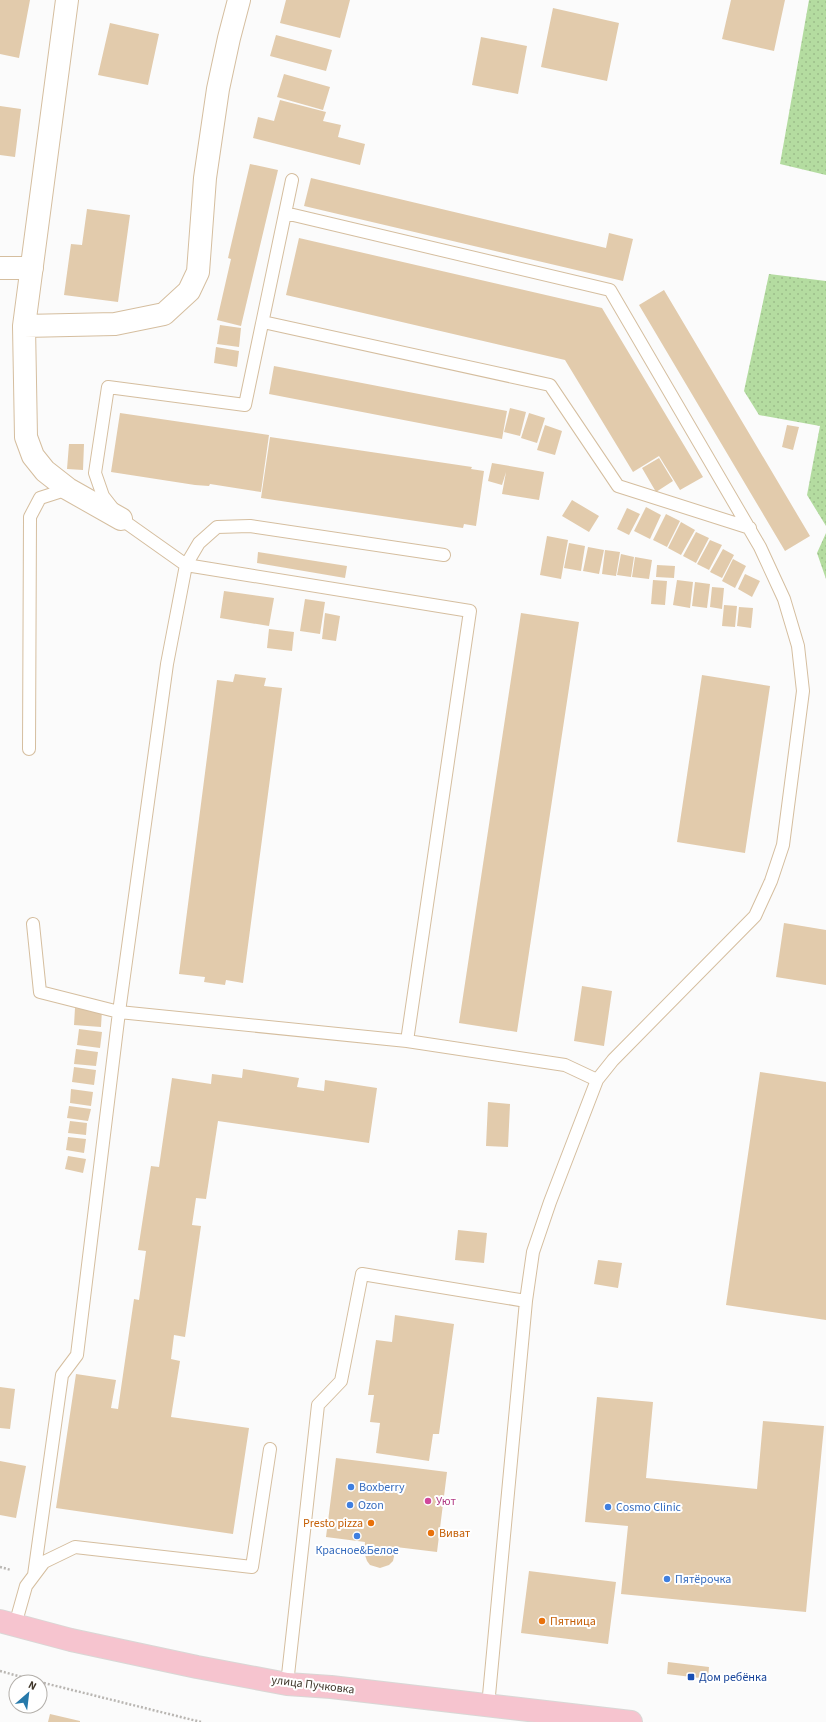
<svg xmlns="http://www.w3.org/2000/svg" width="826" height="1722" viewBox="0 0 826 1722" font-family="'Source Sans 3',sans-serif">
  <defs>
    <pattern id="park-dots" width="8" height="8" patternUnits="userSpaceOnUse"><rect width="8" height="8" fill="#b4dca0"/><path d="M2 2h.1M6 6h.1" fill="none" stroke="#9cbd8a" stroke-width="1.8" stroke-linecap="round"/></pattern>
  </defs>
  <rect width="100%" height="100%" fill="#fbfbfb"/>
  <path fill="url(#park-dots)" d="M809,0h17v175l-46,-11z
    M769,274l57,7v245l-19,-31 13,-69 -61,-11 -15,-24z
    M826,533v46l-9,-26z"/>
  <path fill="#e2cbac" d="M0,0h30l-11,58 -19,-4z
    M286,0h64l-10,38 -60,-15z
    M731,0h54l-11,51 -52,-12z
    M553,8l66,15 -12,58 -66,-14z
    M110,23l49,11 -11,51 -50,-10z
    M276,35l56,15 -6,21 -56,-15z
    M481,37l46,9 -9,48 -46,-9z
    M284,74l46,13 -7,23 -46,-13z
    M280,100l46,12 -3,9 18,4 -3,12 27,7 -5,21 -107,-27 5,-21 16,4z
    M0,106l21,3 -6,48 -15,-2z
    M250,164l28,6 -37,156 -24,-6 14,-61 -3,-1z
    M311,178l295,70 3,-15 24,6 -10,42 -319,-75z
    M87,209l43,6 -12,87 -54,-7 7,-51 11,1z
    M299,238l303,70 101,169 -23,13 -21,-34 -26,16 -68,-112 -279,-65z
    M664,290l146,246 -25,15 -146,-246z
    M220,325l21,3 -2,19 -22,-3z
    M216,347l23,4 -2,16 -23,-4z
    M274,366l233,45 -5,28 -233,-45z
    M510,408l16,4 -6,24 -16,-4z
    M120,413l149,22 -8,57 -51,-8 -1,2 -14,-1 -84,-13z
    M529,413l16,5 -8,25 -16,-5z
    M545,425l17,6 -7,24 -18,-5z
    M787,425l12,2 -6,23 -11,-3z
    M270,437l202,30 -1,2 13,2 -8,55 -12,-2 -1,4 -202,-30z
    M69,444h15l-1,26 -16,-1z
    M659,458l14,23 -17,11 -14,-24z
    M492,463l52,9 -5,28 -37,-6 4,-22 -4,13 -14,-4z
    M572,500l27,16 -10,16 -27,-16z
    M646,507l15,8 -11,24 -16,-8z
    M627,508l13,6 -11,21 -12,-6z
    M666,514l14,7 -13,26 -14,-7z
    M681,522l14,8 -14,25 -13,-7z
    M696,532l13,6 -13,25 -13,-7z
    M547,536l21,4 -7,39 -21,-4z
    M710,540l12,5 -13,25 -12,-6z
    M569,543l16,3 -4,25 -17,-3z
    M588,547l16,3 -5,24 -16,-3z
    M723,549l11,6 -12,23 -12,-6z
    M605,550l15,2 -4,24 -14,-2z
    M258,552l89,14 -2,12 -88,-15z
    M621,554l13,3 -3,20 -14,-2z
    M635,557l17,3 -3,19 -17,-2z
    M733,559l13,7 -11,22 -13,-7z
    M657,565l18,1 -1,12 -18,-1z
    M745,574l15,7 -8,16 -14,-8z
    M653,580l14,1 -2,24 -14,-1z
    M677,580l16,2 -3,26 -17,-3z
    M695,582l15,2 -3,24 -15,-2z
    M712,587l12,1 -2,21 -12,-2z
    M224,591l50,7 -5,28 -49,-8z
    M305,599l20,3 -5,32 -20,-3z
    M724,605l13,1 -2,21 -13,-1z
    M739,607l14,1 -2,20 -14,-2z
    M325,613l15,3 -4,25 -14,-2z
    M521,613l58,9 -62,410 -58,-9z
    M269,629l25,3 -2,19 -25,-3z
    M235,674l31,4 -2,8 18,2 -39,295 -17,-3 -1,5 -21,-3 1,-5 -26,-3 38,-294 16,2z
    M702,675l68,11 -25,167 -68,-11z
    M784,923l42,7v55l-50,-8z
    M582,986l30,5 -8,55 -30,-5z
    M75,1008l27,2 -1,17 -27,-2z
    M79,1029l23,3 -2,16 -23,-3z
    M76,1049l22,3 -2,14 -22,-2z
    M74,1067l22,3 -2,15 -22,-3z
    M243,1069l56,9 -2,9 27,4 1,-11 52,8 -8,55 -151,-22 -12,78 -10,-1 -4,27 9,1 -16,111 -11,-2 -3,24 9,2 -9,56 78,11 -16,106 -177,-26 20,-134 40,6 -5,28 7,1 16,-110 5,1 7,-49 -8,-1 13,-84 8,1 13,-89 39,6 1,-10 30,4z
    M760,1072l66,10v238l-100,-15z
    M71,1089l22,3 -2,14 -21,-3z
    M488,1102l22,2 -2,43 -22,-1z
    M69,1106l22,3 -3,12 -21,-3z
    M70,1121l17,2 -1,12 -18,-2z
    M68,1137l18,2 -2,14 -18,-3z
    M68,1156l18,3 -3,14 -18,-4z
    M458,1230l29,3 -3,30 -29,-3z
    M598,1260l24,3 -4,25 -24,-4z
    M395,1315l59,9 -15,110h-6l-4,27 -53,-8 4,-30 -10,-1 4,-27h-6l8,-55 16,2z
    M0,1387l15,2 -5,40 -10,-1z
    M597,1397l56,5 -7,76 111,11 6,-68 61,5 -18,186 -185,-18 7,-68 -43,-4z
    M336,1458l111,14 -10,80 -41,-5 -3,14 -4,4 -9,3 -10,-3 -3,-4 -3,-9 1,-10 -39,-5z
    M0,1461l26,5 -10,52 -16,-3z
    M529,1571l87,11 -8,62 -87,-11z
    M668,1662l41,5 -1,12 -41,-5z
    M50,1714l30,7v1h-32z"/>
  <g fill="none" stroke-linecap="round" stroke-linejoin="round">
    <defs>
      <path id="lane" d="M292,180l-47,225 -137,-18 -13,86 8,23 18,23 65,46 13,-22 18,-16 33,-1 194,29
        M285,213l325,77 150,257 24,52 14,47 5,45 -20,154 -12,36 -16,35 -142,144 -16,20 -47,122 -17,50 -7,49 -38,405
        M263,322l287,63 68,101 132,42
        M29,749l1,-232 10,-19 28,-9
        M33,924l7,68 79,20 288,29
        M34,1575l28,-200 15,-20 42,-343 48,-348 19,-99 284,46 -63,430 158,24 32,15
        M15,1625l11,-39 18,-24 31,-15 177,20 18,-118
        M287,1684l31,-279 23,-24 21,-107 164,27"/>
      <path id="street" d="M67,0l-43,326 2,111 7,19 12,15 23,18 53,30
        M0,268h32
        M24,326l91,-2 49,-10 25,-23 9,-19 7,-94 13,-89 11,-51 10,-38"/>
      <path id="primary" d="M0,1621l71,19 126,27 90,17 44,3 300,35"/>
    </defs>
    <use href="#lane" stroke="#d5be9f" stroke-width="14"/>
    <use href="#street" stroke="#d5be9f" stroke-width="24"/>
    <use href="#primary" stroke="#d9d7d5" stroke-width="24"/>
    <path stroke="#b9b6b2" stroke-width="2.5" stroke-dasharray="2 2" stroke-linecap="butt" d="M0,1567l11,3
      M0,1671l40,11
      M40,1682l161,40"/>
    <use href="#lane" stroke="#fff" stroke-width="12"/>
    <use href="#street" stroke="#fff" stroke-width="22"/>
    <use href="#primary" stroke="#f6c4cf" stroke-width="22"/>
  </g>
  <g fill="#3f7fe0" stroke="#fff" stroke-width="1.5">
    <circle cx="351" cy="1487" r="4"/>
    <circle cx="350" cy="1505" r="4"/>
    <circle cx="608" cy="1507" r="4"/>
    <circle cx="357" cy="1536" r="4"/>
    <circle cx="667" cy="1579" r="4"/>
  </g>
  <circle fill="#d1479c" stroke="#fff" stroke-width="1.5" cx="428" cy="1501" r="4"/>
  <g fill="#e8710a" stroke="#fff" stroke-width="1.5">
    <circle cx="371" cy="1523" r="4"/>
    <circle cx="431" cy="1533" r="4"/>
    <circle cx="542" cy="1621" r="4"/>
  </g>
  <rect fill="#1a4fb4" stroke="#fff" stroke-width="1.5" x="687" y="1673" width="8" height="8" rx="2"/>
  <g text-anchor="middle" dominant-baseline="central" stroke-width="4" stroke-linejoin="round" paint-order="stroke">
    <g font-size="12" fill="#366cbe" stroke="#fff" text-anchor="start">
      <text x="359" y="1487">Boxberry</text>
      <text x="358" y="1505">Ozon</text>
      <text x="616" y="1507">Cosmo Clinic</text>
      <text x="357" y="1550" text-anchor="middle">Красное&amp;Белое</text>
      <text x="675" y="1579">Пятёрочка</text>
    </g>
    <g font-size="12" fill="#b23c85" stroke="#fff" text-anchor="start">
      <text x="436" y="1501">Уют</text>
    </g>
    <g font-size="12" fill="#c56008" stroke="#fff" text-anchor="start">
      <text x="363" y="1523" text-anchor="end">Presto pizza</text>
      <text x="439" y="1533">Виват</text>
      <text x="550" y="1621">Пятница</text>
    </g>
    <g font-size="12" fill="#164399" stroke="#fff" text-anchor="start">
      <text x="699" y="1677">Дом ребёнка</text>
    </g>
    <g font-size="12" fill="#40372b" stroke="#fff">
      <text transform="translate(313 1685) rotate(7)">улица Пучковка</text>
    </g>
  </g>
  <g transform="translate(28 1694) rotate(28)"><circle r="19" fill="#ffffff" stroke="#b3afaa"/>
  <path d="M0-3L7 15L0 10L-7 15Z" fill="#2679aa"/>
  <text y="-6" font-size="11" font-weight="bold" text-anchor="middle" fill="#40372b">N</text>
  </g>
</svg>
